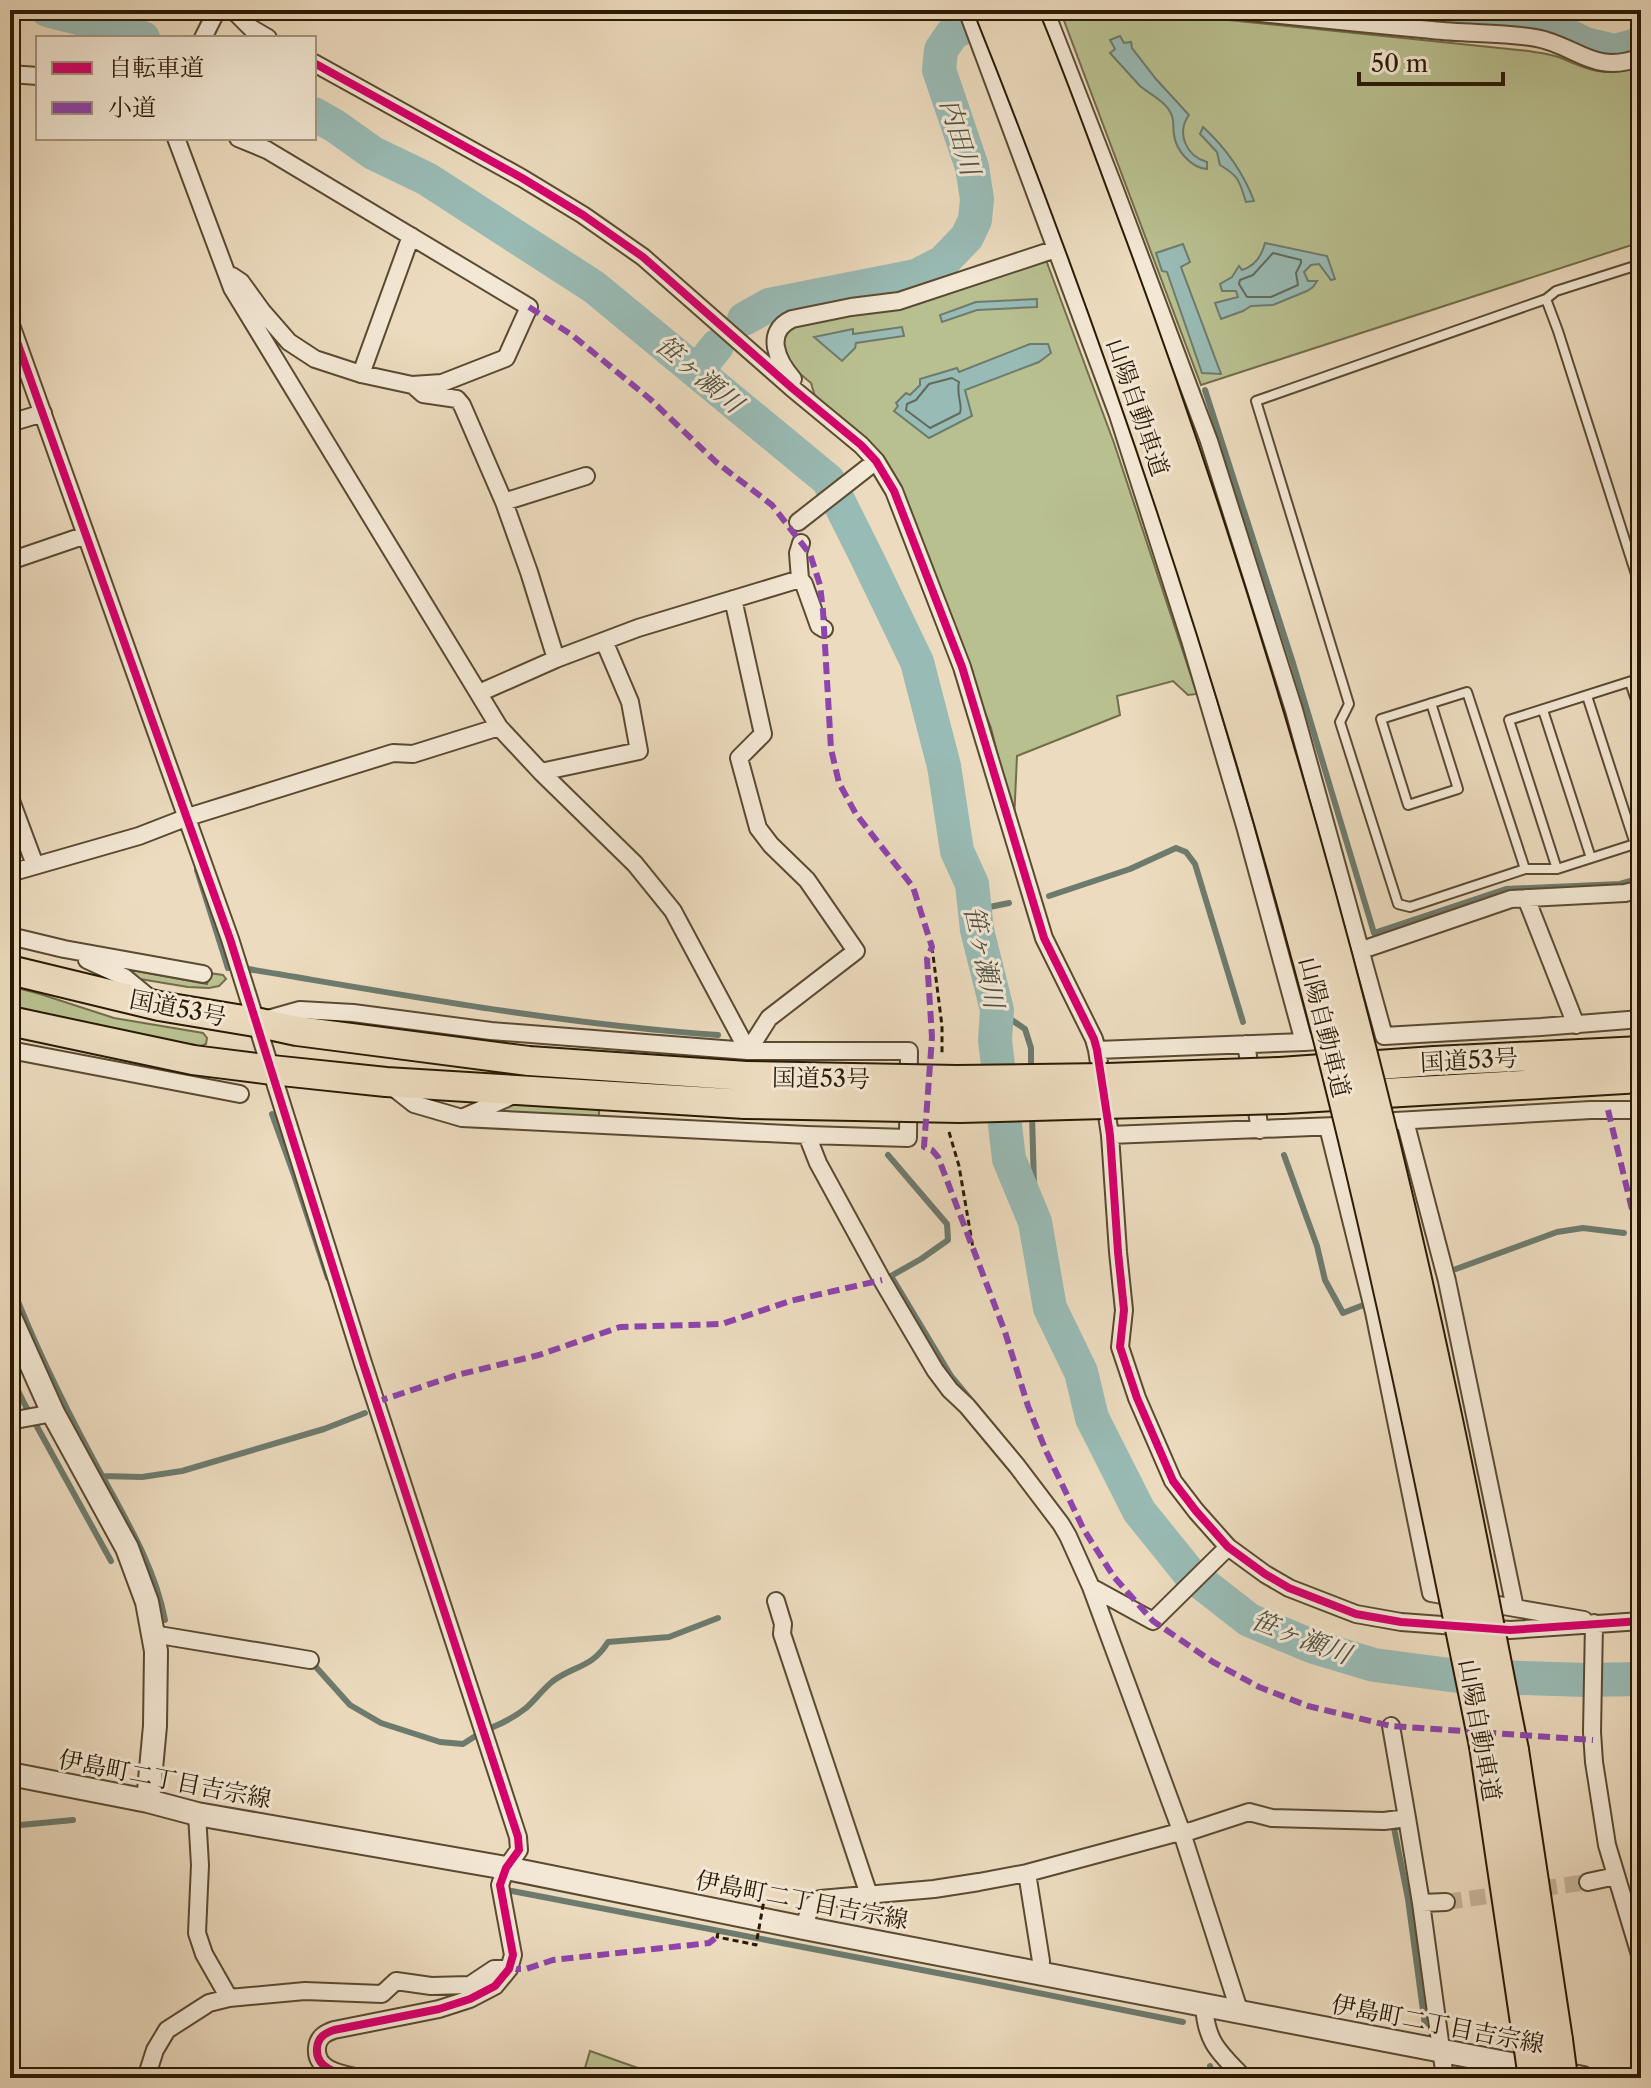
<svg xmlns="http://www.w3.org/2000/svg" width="1651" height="2088" viewBox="0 0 1651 2088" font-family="'Libre Caslon Text','Noto Serif JP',serif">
  <rect width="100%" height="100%" fill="#ecdbbe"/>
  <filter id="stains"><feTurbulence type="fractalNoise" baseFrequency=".0025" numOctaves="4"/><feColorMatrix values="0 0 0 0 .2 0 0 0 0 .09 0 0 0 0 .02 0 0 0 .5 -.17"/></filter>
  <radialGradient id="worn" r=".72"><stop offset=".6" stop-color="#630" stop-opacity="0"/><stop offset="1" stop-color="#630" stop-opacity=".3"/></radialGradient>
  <path fill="#b9c090" stroke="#726d4a" stroke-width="2" d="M1060,10h71l398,41c10,2 22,3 32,7 32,14 45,19 80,8v176l-440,143z
    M1046,260l68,183 83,251 -9,1 -15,-14 -56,15 3,19 -103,41 -3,65 -23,-93 -95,-247 -80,-81 -5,-17 -25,-21 -4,-25 6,-11z
    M115,967l92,17 2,-11 14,2 3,4 -7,7 -10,2 -21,-1 -48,-8z
    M10,986l30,8 74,24 89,15 4,5 -1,6 -5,2 -86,-14 -105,-26z
    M513,1104l86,5v13l-111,-8z
    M590,2051l76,27h-84z"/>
  <path fill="#99bbb5" stroke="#6d7b6e" stroke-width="2" d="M1120,36l4,7 7,-1 1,6 24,31 33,36c-13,18 -3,41 18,47v7c-16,-1 -31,-19 -33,-34 -1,-6 0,-13 -2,-19 -5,-14 -21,-21 -32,-30 -10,-11 -20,-22 -30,-33l5,-4 -5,-9z
    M1203,127c23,21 40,45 51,74l-8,1c-7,-21 -6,-25 -26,-37l-3,-13 -17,-18z
    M1265,243l62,13 8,23 -4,1 -12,-16 -8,1 -7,7 4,9h9l-4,6 -6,4 -34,14 -22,1 -8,5 -22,8 -6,-16 23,-6 -2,-6h-14l-2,-7 12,-7 7,-11 3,4c13,-4 20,-15 23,-27z
    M1183,244l7,18 -9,5 40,107 -19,-1 -35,-101 -5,-1 -6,-18z
    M1037,299v8l-60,3 -35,12 -2,-7 36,-13z
    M902,327l2,9 -48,7 -1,5 -13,13 -28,-24 39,-8v5z
    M1030,344h18l3,9 -12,9 -74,28 7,26 -43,22 -35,-27 4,-5 -2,-3 10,-10 4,2 10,-10v-6l37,-11 2,4z"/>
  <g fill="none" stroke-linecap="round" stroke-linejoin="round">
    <path stroke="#626a5c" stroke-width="2" d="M1273,253l28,7v3l-5,10 2,12 -27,12h-24l-8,-13 1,-4 13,-5z
      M952,378l7,4c-3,13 4,23 1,31l-30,15 -24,-18 1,-6 9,-4 13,-16z"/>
    <path stroke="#6d7b6e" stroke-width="6" d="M1205,390l87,270 82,273 132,-44 114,-5 21,-6
      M197,870l31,98
      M1049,896l81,-27 46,-21 10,4 9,12 48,158
      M975,910l34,-7
      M248,969c156,26 312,55 470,66
      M997,1010l28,19 6,19v23
      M272,1114l22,61 34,103
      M1032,1114l3,108
      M888,1155l59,69 1,16 -27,19 -30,17 60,100 19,23
      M1284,1155l33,91 8,34 18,33 23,-9
      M1456,1269l101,-37 26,-4 41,5
      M10,1281c23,61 52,120 83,178 27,51 61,103 72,161
      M10,1374l14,29 87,158
      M102,1476l40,1 40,-6 142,-42 41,-16
      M315,1666l35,39 31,18 59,19 23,2 14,-9
      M493,1727c12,-5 23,-11 33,-19 9,-8 17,-19 27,-27 22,-16 39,-13 55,-39l61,-5 49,-19
      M1393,1823l15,76 17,126
      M10,1826l63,-6
      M512,1891l467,90 204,41
      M1210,2066l4,12
      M1253,2074l3,4
      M1430,2076v2"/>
    <path stroke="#99bbb5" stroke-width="34" d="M47,10l59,15 37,13
      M1359,10l80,8 93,5 19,4 34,17 30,7 26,-7
      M314,114l21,12 38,27 54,26 167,108 234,193 39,78 50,104 27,104 13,85 15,33 5,46 20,80 -2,30 14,119 26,63 15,86 31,64 11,46 47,93 50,62 60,47 65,27 60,18 84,11 128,4 55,-1
      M744,319l25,-14 147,-29 27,-14 24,-25 8,-17 2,-21 -5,-32 -33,-97 2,-20 11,-16 39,-24
      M697,371l20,-25"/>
    <path stroke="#c5b499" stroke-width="16" stroke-dasharray="16 8" stroke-linecap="butt" d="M1446,1902l142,-20"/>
    <defs>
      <path id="service" d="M1546,299l12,32 83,259
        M1641,678l-132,42 48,149 84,-27
        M1630,682l11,33
        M1587,696l48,148
        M1431,703l27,86 -50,16 -27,-86 86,-27 58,177
        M1543,710l48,148
        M1557,869h-32l-115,38 -12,-3 -58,-182 9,-18 -93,-303 290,-102 10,-8 85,-27"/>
      <path id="minor" d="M233,10l18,18 17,10
        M967,10l151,405 72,225 55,186 59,216 31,-2
        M1045,10l70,180 94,251 85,269 90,326 157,-9 100,-8
        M1231,10c67,7 134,14 201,20 34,4 72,2 104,8 40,7 58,38 105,19
        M203,38l14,-28
        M314,63l208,115 61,37 60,42 149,131 69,57 15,16 18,30 68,176 82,271 50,101 3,11 13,85 8,117 6,58 -4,37 17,51 36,83 23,30 32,36 37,27 24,14 67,26 45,8 109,8 131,-9
        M10,74l28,2
        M176,138l56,150 267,439 42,45 94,92 38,47 75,140h161l-1,87 -101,-3 -345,-17 -48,-14 -24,-19
        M232,276l9,6 21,29 27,31 26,17 46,15 51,11 30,-2 64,-25 23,-51 -262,-157 -29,-12
        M10,322l220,617 133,424 155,474 1,13 -13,18 -6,17 13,70 -4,14 -14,17 -25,13 -31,10 -105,21c-9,3 -16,7 -17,18 -2,23 26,26 43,30
        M361,374l50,-138
        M793,379c-15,-17 -30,-47 -1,-60l59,-12 48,-6 157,-52
        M414,386l9,8 34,5 5,6 42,97 25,70 27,87
        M10,423l33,-10
        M504,502l82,-26
        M798,522l78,-61
        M10,561l76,-26
        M800,579l4,5 15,42 5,3
        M479,693l77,-34 82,-31 162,-49 -2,-26 3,-10
        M541,772l98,-21 -9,-49 -26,-61
        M10,798l25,67
        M10,873l129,-37 49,-19 205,-64 20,1 86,-27
        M1526,898l50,127
        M10,936l54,13 139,25
        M1362,950l149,-51 114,-6 16,-4
        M87,960l37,17 28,23
        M268,1019l32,-9 53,3 138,18 257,20 21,-33 87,-67 -49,-71 -36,-35 -13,-17 -19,-70 24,-24 -30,-135
        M1246,1044l14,86
        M10,1050l230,44
        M1097,1050l207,-8
        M464,1117l52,-23
        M1395,1121l196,-11h50
        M1405,1121l42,160 68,327 69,12
        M1328,1127l46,185 57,281 84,15
        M807,1135l11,28 64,117 53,90 15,20 17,16 50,60 44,58 7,12 23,51 91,246 58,180
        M1110,1135l226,-9
        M10,1421l43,-8
        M1091,1587l62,34 75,-74
        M776,1601l7,23 -1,10 87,261
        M1594,1623l-2,109 2,30 13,83 34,113
        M153,1634l157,26
        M1391,1726l16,92
        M197,1814l3,51 -3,68 7,21 25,44
        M1027,1873l14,88 -1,11
        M1588,1882l28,-6
        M1421,1903l25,-1
        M804,1928l6,-21 10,-8 114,-10 45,-7 48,-9 145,-39 19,-3 58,-19 23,6 112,3 23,-3 14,85 24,175
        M1204,2005c2,38 16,48 40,73
        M146,2078l9,-28 12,-20 42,-27 20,-5 76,-7 77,3 14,-13 35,5 39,-1 24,-16h15"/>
      <path id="tertiary" d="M10,1317l43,96 74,135 20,54 9,49 -1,75 -7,75
        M10,1774l138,27 49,13 309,54 298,60 779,150"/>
      <path id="trunk" d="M10,970l149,36 96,16 42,9 232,30 217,15
        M10,1021l183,39 79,10 114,12 359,22
        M1280,1072l154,-11 207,-10
        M1283,1099l358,-21"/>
      <path id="motorway" d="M1485,1746l43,290
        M1513,1750l44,290"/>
    </defs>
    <use href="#service" stroke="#5a4a32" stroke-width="12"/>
    <use href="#minor" stroke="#5a4a32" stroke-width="20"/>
    <use href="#tertiary" stroke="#5a4a32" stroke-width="26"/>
    <use href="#trunk" stroke="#2a1a04" stroke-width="32"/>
    <use href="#motorway" stroke="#2a1a04" stroke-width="34"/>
    <path stroke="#2a1a04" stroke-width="3" stroke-dasharray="6 4" stroke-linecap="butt" d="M932,947l10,79v30
      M949,1132l10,34 14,82
      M718,1933l-1,4 35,7"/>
    <use href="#service" stroke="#f3e8d5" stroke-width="8"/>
    <use href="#minor" stroke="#f3e8d5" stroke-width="16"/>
    <use href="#tertiary" stroke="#f3e8d5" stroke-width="22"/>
    <use href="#trunk" stroke="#ecdbbe" stroke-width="28"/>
    <use href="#motorway" stroke="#ecdbbe" stroke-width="30"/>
    <defs>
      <path id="trunk-bridge" d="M746,1076l211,4 150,-2 173,-6
        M745,1104l215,4 323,-9"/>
      <path id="motorway-bridge" d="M990,10c125,312 233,631 320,956 69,257 122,519 175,780
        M1021,10c33,78 61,159 91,238 138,373 246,756 329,1145 26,118 48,238 72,357
        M1528,2036l6,42
        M1557,2040l5,38"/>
    </defs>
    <use href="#trunk-bridge" stroke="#2a1a04" stroke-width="32" stroke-linecap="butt"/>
    <use href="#motorway-bridge" stroke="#2a1a04" stroke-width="34" stroke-linecap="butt"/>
    <path stroke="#2a1a04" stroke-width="3" stroke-dasharray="6 4" stroke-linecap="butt" d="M752,1944l4,1 8,-45 4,1"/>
    <use href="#trunk-bridge" stroke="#ecdbbe" stroke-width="28"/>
    <use href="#motorway-bridge" stroke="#ecdbbe" stroke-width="30"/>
    <path stroke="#8e44ad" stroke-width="6" stroke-dasharray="12 6" stroke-linecap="butt" d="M529,307l43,28 78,64 66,63 56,43 38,49 10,31 3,26 8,138 8,34 17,31 57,73 19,60 -5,12 5,78 -8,110 8,3 6,7 67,175 23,74 18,45 38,79 30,47 39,44 60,41 46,25 49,19 83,20 202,14
      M1608,1110l28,116 5,73
      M376,1402l81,-27 82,-20 81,-28 102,-3 68,-23 92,-21
      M509,1969h17l27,-9 156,-17 8,-6"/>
    <defs>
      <path id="cycleway" d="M314,63l208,115 61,37 60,42 149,131 69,57 15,16 18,30 68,176 82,271 50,101 3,11 13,85 8,117 6,58 -4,37 17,51 36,83 23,30 32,36 37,27 24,14 67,26 45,8 109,8 131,-9
        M10,322l220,617 133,424 155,474 1,13 -13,18 -6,17 13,70 -4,14 -14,17 -25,13 -31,10 -105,21c-9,3 -16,7 -17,18 -2,23 26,26 43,30"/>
    </defs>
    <use href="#cycleway" stroke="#f3e8d5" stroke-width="13"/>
    <use href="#cycleway" stroke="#d6006c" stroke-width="8"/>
  </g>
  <g text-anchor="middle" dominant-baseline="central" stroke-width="6" stroke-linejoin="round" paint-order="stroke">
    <g font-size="24" fill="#2a1a04" stroke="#f3e8d5">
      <text transform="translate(1138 407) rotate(71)">山陽自動車道</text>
      <text transform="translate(178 1008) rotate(11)">国道53号</text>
      <text transform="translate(1325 1027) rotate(76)">山陽自動車道</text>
      <text transform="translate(1469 1060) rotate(-3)">国道53号</text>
      <text transform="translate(821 1078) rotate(1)">国道53号</text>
      <text transform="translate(1480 1730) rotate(80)">山陽自動車道</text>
      <text transform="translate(165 1779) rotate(11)">伊島町二丁目吉宗線</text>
      <text transform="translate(802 1900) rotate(11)">伊島町二丁目吉宗線</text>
      <text transform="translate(1438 2024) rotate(11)">伊島町二丁目吉宗線</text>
    </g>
    <g font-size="26" font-style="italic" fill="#515242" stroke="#f3e8d5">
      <text transform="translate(960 137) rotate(73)">内田川</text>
      <text transform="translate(699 374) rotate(40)">笹ヶ瀬川</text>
      <text transform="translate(984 957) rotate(78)">笹ヶ瀬川</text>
      <text transform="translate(1301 1637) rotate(21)">笹ヶ瀬川</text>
    </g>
  </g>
  <rect width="1651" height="2088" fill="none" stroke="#ecdbbe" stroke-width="40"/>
  <rect x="12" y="12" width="1627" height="2064" fill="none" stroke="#2a1a04" stroke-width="4"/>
  <rect x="20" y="20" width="1611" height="2048" fill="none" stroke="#2a1a04" stroke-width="2"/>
  <rect x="36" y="36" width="280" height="104" fill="#f3e8d5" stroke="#a39681" stroke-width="2"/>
  <rect x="52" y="62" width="40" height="12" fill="#d6006c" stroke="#a39681" stroke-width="2"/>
  <text x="108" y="76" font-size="24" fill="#2a1a04">自転車道</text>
  <rect x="52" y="102" width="40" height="12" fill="#8e44ad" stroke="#a39681" stroke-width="2"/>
  <text x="108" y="116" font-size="24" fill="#2a1a04">小道</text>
  <path d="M1359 72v12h144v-12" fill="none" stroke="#2a1a04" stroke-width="4"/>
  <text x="1371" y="72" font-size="24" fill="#2a1a04" stroke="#f3e8d5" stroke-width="6" paint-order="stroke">50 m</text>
  <rect width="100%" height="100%" filter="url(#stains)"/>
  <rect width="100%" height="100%" fill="url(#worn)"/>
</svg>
